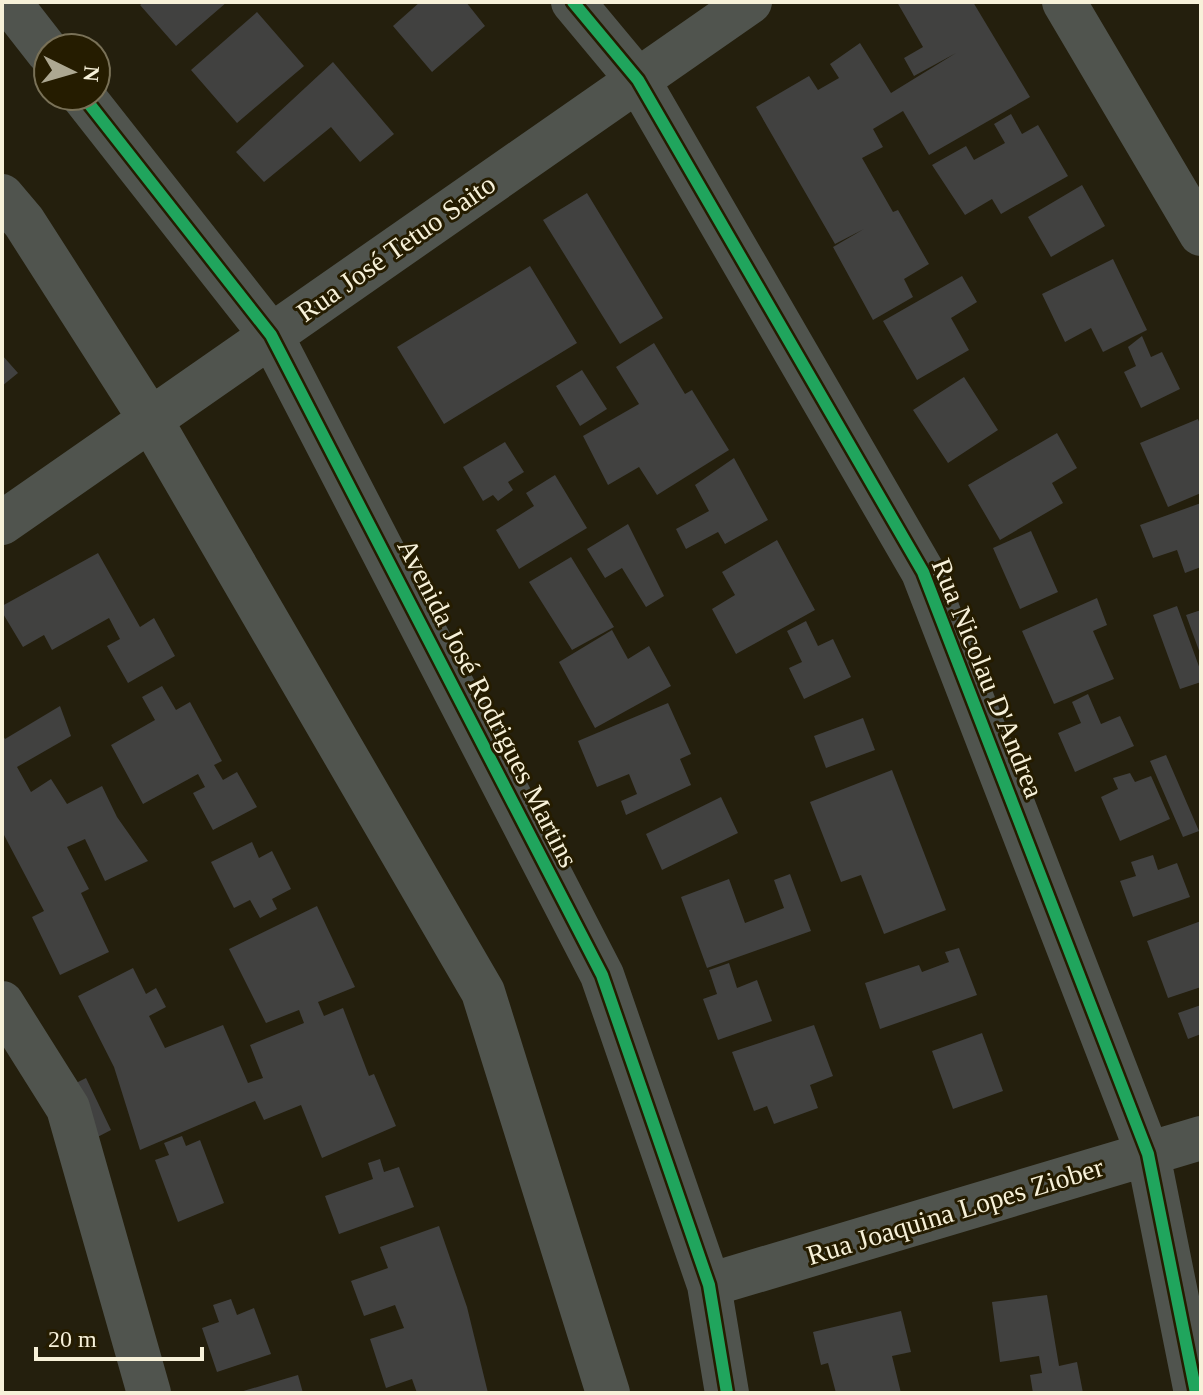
<svg xmlns="http://www.w3.org/2000/svg" width="1203" height="1395" viewBox="0 0 1203 1395" font-family="'Times New Roman',serif">
  <rect width="100%" height="100%" fill="#241f0d"/>
  <path fill="#414140" d="M144,2h83l-51,44 -36,-41z
    M420,2h46l19,24 -53,46 -39,-46z
    M897,2h76l57,95 -101,58 -26,-44 -30,18 10,18 -21,11 31,54 5,-2 31,54 -25,15 9,18 -40,23 -40,-73 31,-18 -29,15 -79,-137 53,-31 9,14 21,-12 -9,-14 30,-21 31,50 65,-40 -42,23 -10,-18 19,-11z
    M257,12l47,54 -67,57 -46,-53z
    M333,62l61,72 -34,28 -29,-35 -67,55 -28,-30z
    M1011,114l11,20 16,-9 30,51 -67,38 -9,-15 -27,16 -33,-50 34,-19 8,14 31,-17 -11,-19z
    M1082,185l23,41 -54,31 -23,-40z
    M587,193l76,125 -43,26 -77,-124z
    M1113,259l34,71 -44,22 -12,-24 -26,14 -23,-48z
    M530,266l47,77 -133,81 -47,-77z
    M962,276l15,26 -26,16 18,32 -52,30 -34,-59z
    M1142,336l9,21 11,-5 18,37 -39,19 -17,-36 12,-6 -8,-19z
    M654,343l31,51 7,-4 37,60 -72,45 -18,-28 -31,18 -25,-49 56,-32 -23,-37z
    M2,355l16,18 -16,13z
    M582,370l25,39 -27,17 -24,-40z
    M964,377l34,53 -50,33 -35,-53z
    M1198,419l3,8v66l-33,14 -28,-64z
    M1057,433l20,35 -25,15 11,20 -63,37 -32,-55z
    M505,442l19,30 -16,10 5,8 -15,11 -5,-6 -10,6 -20,-34z
    M734,458l34,62 -43,24 -7,-12 -32,17 -10,-20 33,-18 -14,-26z
    M555,475l32,53 -68,41 -23,-39 38,-24 -8,-13z
    M1201,503v64l-16,6 -8,-23 -24,8 -13,-33z
    M628,524l36,72 -18,11 -24,-39 -17,10 -18,-29z
    M1031,531l27,61 -38,17 -27,-61z
    M777,540l38,70 -79,44 -24,-45 23,-14 -13,-23z
    M98,553l42,74 14,-9 21,38 -47,27 -21,-37 13,-7 -11,-21 -57,32 -8,-15 -21,12 -21,-35v-6z
    M571,557l43,70 -42,23 -43,-68z
    M1097,598l10,27 -14,6 21,48 -60,25 -32,-73z
    M1177,606l24,66v10l-21,7 -27,-74z
    M1201,610v46l-15,-41z
    M806,621l12,25 15,-7 18,38 -47,22 -15,-31 13,-6 -15,-31z
    M612,630l16,29 21,-13 22,40 -76,42 -36,-66z
    M162,686l14,24 14,-8 32,59 -8,4 9,15 14,-8 20,35 -44,23 -20,-37 12,-6 -7,-13 -55,30 -32,-59 44,-25 -13,-23z
    M1088,694l13,30 19,-8 14,30 -59,26 -17,-39 23,-10 -9,-21z
    M668,703l23,51 -11,5 11,26 -65,30 -5,-14 16,-7 -8,-20 -32,13 -19,-46z
    M60,706l11,30 -54,31 14,25 20,-13 16,25 35,-18 15,31 31,44 -43,20 -20,-42 -18,8 22,42 -8,4 28,59 -49,23 -28,-58 12,-6 -40,-76 -2,1v-102l3,5z
    M863,718l12,32 -49,18 -12,-32z
    M1166,755l33,76 -16,6 -33,-76z
    M892,770l54,140 -62,24 -23,-59 -20,7 -31,-80z
    M1130,773l5,9 16,-6 19,43 -50,22 -19,-44 17,-8 -5,-11z
    M721,797l17,36 -76,37 -16,-36z
    M252,842l7,16 13,-7 19,38 -19,10 5,10 -17,9 -10,-18 -16,8 -23,-46z
    M1153,855l5,15 19,-7 13,34 -57,20 -13,-36 16,-5 -5,-14z
    M790,874l21,57 -104,37 -26,-71 48,-18 16,44 39,-15 -10,-28z
    M317,906l38,81 -37,15 6,14 19,-8 26,68 5,-2 22,52 -74,32 -21,-53 -37,15 -9,-19 -115,49 -26,-83 -36,-71 55,-28 13,26 10,-6 10,19 -17,9 16,32 58,-23 25,58 15,-5 -13,-33 54,-22 -5,-13 -33,13 -37,-74z
    M1201,921v66l-33,11 -21,-57z
    M959,948l18,47 -97,34 -15,-46 54,-18 3,7 27,-10 -4,-10z
    M729,963l8,25 20,-8 15,41 -54,19 -15,-41 14,-5 -8,-24z
    M1201,1005v29l-13,5 -10,-26z
    M814,1025l19,51 -23,9 8,23 -44,16 -7,-18 -13,5 -22,-59z
    M982,1033l21,58 -50,18 -21,-58z
    M86,1078l25,52 -25,13 -22,-54z
    M182,1136l4,10 14,-6 24,63 -46,19 -23,-62 14,-5 -5,-12z
    M380,1159l4,13 15,-5 15,40 -75,27 -14,-38 48,-17 -5,-16z
    M439,1226l28,81 21,86h-71l-5,-14 -26,9 -16,-49 34,-11 -9,-23 -31,11 -13,-35 37,-13 -8,-21z
    M1047,1295l12,71 18,-4 6,31h-50l-3,-18 12,-2 -3,-17 -39,6 -8,-60z
    M231,1299l6,16 17,-7 17,46 -54,18 -15,-44 17,-6 -6,-17z
    M901,1311l10,41 -19,4 9,37h-65l-8,-30 -7,2 -8,-33z
    M298,1375l5,18h-62l-1,-1z"/>
  <g fill="none" stroke-linecap="round" stroke-linejoin="round">
    <path stroke="#50544e" stroke-width="44" d="M9,2l39,50
      M573,2l65,78 285,492 225,582 48,239
      M1064,2l137,232
      M83,96l188,239 331,640 107,310 18,108
      M2,196l22,26 126,197 333,573 125,401
      M2,523l748,-521
      M2,1003l66,105 81,285
      M709,1285l492,-147"/>
    <defs>
      <path id="cycleway" d="M573,2l65,78 285,492 225,582 48,239
        M83,96l188,239 331,640 107,310 18,108"/>
    </defs>
    <use href="#cycleway" stroke="#251c00" stroke-width="17"/>
    <use href="#cycleway" stroke="#20a55d" stroke-width="12"/>
  </g>
  <g text-anchor="middle" dominant-baseline="central" stroke-width="6" stroke-linejoin="round" paint-order="stroke">
    <g font-size="28" fill="#f7f1d9" stroke="#251c00">
      <text transform="translate(396 248) rotate(-35)">Rua José Tetuo Saito</text>
      <text transform="translate(988 678) rotate(68)">Rua Nicolau D'Andrea</text>
      <text transform="translate(488 703) rotate(63)">Avenida José Rodrigues Martins</text>
      <text transform="translate(955 1211) rotate(-17)">Rua Joaquina Lopes Ziober</text>
    </g>
  </g>
  <rect width="1203" height="1395" fill="none" stroke="#f7f1d9" stroke-width="8"/>
  <g transform="translate(72 72) rotate(95)"><circle r="38" fill="#251c00" stroke="#797157" stroke-width="2"/>
  <path d="M0-6L14 30L0 20L-14 30Z" fill="#ada892"/>
  <text y="-12" font-size="22" font-weight="bold" text-anchor="middle" fill="#f7f1d9">N</text>
  </g>
  <path d="M36 1347v12h166v-12" fill="none" stroke="#f7f1d9" stroke-width="4"/>
  <text x="48" y="1347" font-size="24" fill="#f7f1d9" stroke="#251c00" stroke-width="6" paint-order="stroke">20 m</text>
</svg>
